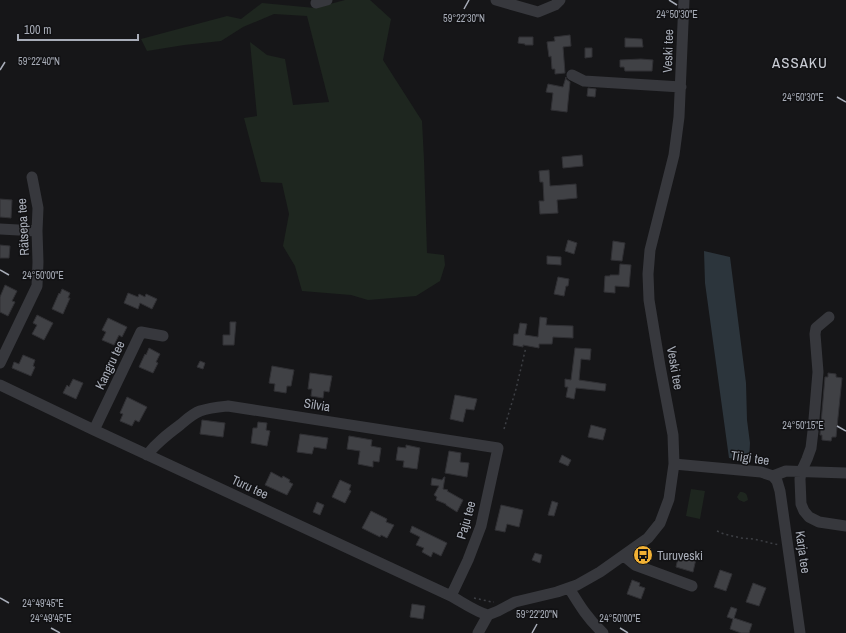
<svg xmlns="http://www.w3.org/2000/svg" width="846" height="633" viewBox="0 0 846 633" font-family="'Archivo Narrow',sans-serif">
  <rect width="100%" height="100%" fill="#161618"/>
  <path fill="#1e261f" d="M345,0h25l21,19 -8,41 39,61 2,39 3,93 17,2 1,10 -5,16 -24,15 -48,4 -17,-5 -49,-4 -7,-25 -12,-20 6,-32 -7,-31 -21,-1 -17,-64 13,-2 -7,-74 17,13 18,4 8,46 36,-3 -22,-86 -33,-2 -31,13 -22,14 -37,4 -37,6 -6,-12 86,-23 14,3 21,-16 53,5z
    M691,489l14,2 -5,28 -14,-3z
    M740,492c6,0 7,2 8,8l-4,2 -5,-2 -2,-3z"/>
  <path fill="#2c353c" d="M704,251l26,6 16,126 1,37 3,23 -1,18 -20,-3 -24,-175z"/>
  <path fill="#404145" stroke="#303034" d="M570,35l1,11 -8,1 2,26 -10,1v-5h-3l-1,-13 -2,1 -2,-15 8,-1 -1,-4z
    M519,37h14v8h-8v-1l-7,-1z
    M625,38l17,1 1,8h-18z
    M585,48h7v9l-7,1z
    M641,59l12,1 -1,11h-27l-1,-4h-4v-7z
    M566,77v2l4,3 -3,30 -16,-2 2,-17 -7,-1 2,-8 15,3z
    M588,88l8,1 -1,8 -8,-1z
    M582,155l1,11 -20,2 -1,-11z
    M549,170l1,16 26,-2 1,14 -20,2 1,13 -18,1 -1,-13h5l-1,-19h-3l-1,-11z
    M0,199l12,1 -1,18 -11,-1z
    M568,240l9,3 -3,11 -9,-3z
    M613,241l12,2 -3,18 -11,-1z
    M0,245l10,1 -1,12h-9z
    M547,256l14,1v8l-14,-1z
    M620,264l11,1 -2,22 -14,-1v7l-11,-1 1,-16h5v-1h9z
    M558,277l11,2 -1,7h-2l-2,10 -10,-2z
    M5,285l12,6 -5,10 3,1 -7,14 -8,-4v-15z
    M62,289l8,4 -2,5h2l-7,16 -11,-5 7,-16 1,1z
    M128,293l10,4 1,-3 6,3 1,-3 11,5 -5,10 -12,-6 -2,6 -14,-6z
    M37,315l16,8 -9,17 -12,-6 5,-9 -4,-2z
    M540,317l7,1 -1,7 27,1v12l-20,-1 -1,7h-13v4l-16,-3v2l-10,-2 1,-11h4l2,-11 7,1 -2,11 13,2z
    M108,318l19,9 -5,10 -3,-2 -5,10 -12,-5 4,-8 -4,-2z
    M230,322h6l-2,23h-11v-10h7z
    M149,348l11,6 -4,8 2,1 -5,10 -14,-6 6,-13 1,1z
    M575,348l16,1 -1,11 -9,-1 -2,21 27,4 -1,7 -29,-3 -2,11 -8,-2 2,-10h-3v-8l6,1z
    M23,355l12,5 -2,6 2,1 -4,9 -19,-8 2,-6 5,2z
    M111,356l6,3 -3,6 -6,-2z
    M200,361l5,2 -2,6 -6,-2z
    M272,366l22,4 -3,16h-4l-1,7 -12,-2 1,-7 -6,-1z
    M310,373l22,3 -3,16 -5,-1 -1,7 -12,-2 1,-7h-4z
    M828,373l8,1v3l6,1 -6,59h-4l-1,4 -9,-1v-5h-2l5,-58h3z
    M73,379l10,4 -7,16 -13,-6 4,-8 2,2z
    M455,395l22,4 -3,11 -8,-1 -3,13 -13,-3z
    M127,397l20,10 -8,15 -4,-2 -3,6 -12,-5 3,-7 -3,-1z
    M202,420l23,3 -2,14 -23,-3z
    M258,422l9,1 -1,7 4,1 -3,15 -16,-3 2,-15h4z
    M591,425l15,4 -3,11 -15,-3z
    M300,434l28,4 -2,11 -12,-2 -2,7 -15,-2z
    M349,436l23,4 -1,6 10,2 -2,14 -6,-1v6l-15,-3 2,-13 -13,-2z
    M406,445l14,3 -3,21 -14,-2 1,-6 -8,-1 2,-13 8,1z
    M449,451l12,2 -1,9 9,1 -2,14 -22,-4z
    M562,455l9,5 -3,6 -9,-4z
    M271,472l11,6 1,-2 7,4 -1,2 4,2 -6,11 -22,-10z
    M444,477h1l-2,12 5,1 -1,1 16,9 -6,12 -11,-7v-1l-10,-4 1,-3 -3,-2 5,-9 -8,-1 1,-7 10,2z
    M340,480l11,5 -2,5 2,1 -6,12 -13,-6z
    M552,501l6,2 -4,13 -6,-1z
    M317,502l7,3 -4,10 -7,-3z
    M501,505l22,5 -4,17 -12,-3 -2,8 -10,-2z
    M371,511l16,8 -1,3 8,3 -7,13 -6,-3 -1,2 -18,-9z
    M412,526l35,17 -6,13 -8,-4 -2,5 -9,-5 2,-4 -8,-3 4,-8 -10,-5z
    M535,553l7,2 -2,8 -8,-3z
    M685,555l11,4 -3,13 -17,-5 2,-9 5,2z
    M720,570l12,4 -6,17 -12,-4z
    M632,580l8,3 -1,3 6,2 -4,11 -14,-5z
    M753,583l13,5 -7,18 -13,-4z
    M412,604l13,2 -2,13 -13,-2z
    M731,607l6,2 -3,9 18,6 -3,9h-8l-11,-4 3,-10 -6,-2z"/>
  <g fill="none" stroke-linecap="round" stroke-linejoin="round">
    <path stroke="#3d3f44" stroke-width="1.5" stroke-dasharray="2 3" stroke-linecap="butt" d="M504,429l12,-40 10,-42
      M717,531l7,3 17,4 13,1 25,6
      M474,598l18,4h2"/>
    <path stroke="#37383d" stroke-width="11" d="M496,0l42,12 17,-7 5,-5
      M316,3l11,-3
      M572,75l12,6 97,6
      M0,229l37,2
      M829,317l-13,11 -1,6 3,38 -5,59 -2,17 -4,11 -6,13 -1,7 1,25 3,7 5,6 10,5 27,4
      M0,363l37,-77 1,-24 -1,-31 1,-23 -6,-31
      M0,385l94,45 357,166c11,6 25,16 37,19
      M94,430l47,-98 22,4
      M147,455c9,-12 21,-21 33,-30 6,-5 12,-11 20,-14 9,-3 19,-4 28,-5l270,42 -17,78 -13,34 -17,36
      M674,464l87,8 12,4 13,-5 60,2
      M773,476l4,5 3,10 20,142
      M624,556l11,9 57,21
      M569,588c11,18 19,31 34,45
      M478,633l10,-18 10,-4 17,-9 42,-10 20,-7 23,-13 48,-34 12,-15 9,-24 5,-35 -1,-29 -13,-69 -11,-66 -1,-26 2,-24 24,-95 5,-38 5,-117"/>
  </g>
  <path fill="none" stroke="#a8adb8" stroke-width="1.5" d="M669,0l8,5M464,9l5,-9M0,70l5,-8M837,97l9,5M0,270l9,5M837,426l9,5M0,598l9,5M51,628l9,5M620,628l8,5M532,633l5,-9"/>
  <defs>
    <symbol id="bus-disc" viewBox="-11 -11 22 22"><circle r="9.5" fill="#f2b134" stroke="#111113"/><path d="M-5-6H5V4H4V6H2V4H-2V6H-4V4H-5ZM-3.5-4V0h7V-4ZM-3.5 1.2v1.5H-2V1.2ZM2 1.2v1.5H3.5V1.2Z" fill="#111"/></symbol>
  </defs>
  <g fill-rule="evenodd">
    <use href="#bus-disc" x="632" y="544" width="22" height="22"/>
  </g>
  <g text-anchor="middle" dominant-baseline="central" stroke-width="3" stroke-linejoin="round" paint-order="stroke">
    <g font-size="13" fill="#a8adb8" stroke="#111113">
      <text transform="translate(668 51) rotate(-88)">Veski tee</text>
      <text transform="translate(23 227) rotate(-93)">Rätsepa tee</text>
      <text transform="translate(110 365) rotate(-65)">Kangru tee</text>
      <text transform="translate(675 368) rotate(80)">Veski tee</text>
      <text transform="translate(317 405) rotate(9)">Silvia</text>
      <text transform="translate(750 458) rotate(8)">Tiigi tee</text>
      <text transform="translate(250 487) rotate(25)">Turu tee</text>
      <text transform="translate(466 520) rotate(-74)">Paju tee</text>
      <text transform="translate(803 552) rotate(82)">Karja tee</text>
    </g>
    <g font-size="13" fill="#a8adb8" stroke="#111113" text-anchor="start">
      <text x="657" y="555">Turuveski</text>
    </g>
    <g font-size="15" letter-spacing="1" fill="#c9ccd4" stroke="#111113">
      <text x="800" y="62">ASSAKU</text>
    </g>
  </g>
  <g font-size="10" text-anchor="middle" fill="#a8adb8" stroke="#111113" stroke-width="3" stroke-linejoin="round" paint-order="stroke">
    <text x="677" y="18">24°50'30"E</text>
    <text x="464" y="22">59°22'30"N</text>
    <text x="39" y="65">59°22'40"N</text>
    <text x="803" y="101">24°50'30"E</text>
    <text x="43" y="279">24°50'00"E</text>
    <text x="803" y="429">24°50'15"E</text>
    <text x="43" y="607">24°49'45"E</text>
    <text x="537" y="618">59°22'20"N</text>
    <text x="51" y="622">24°49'45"E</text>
    <text x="620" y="622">24°50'00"E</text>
  </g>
  <path d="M18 34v6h120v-6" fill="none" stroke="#a8adb8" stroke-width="2"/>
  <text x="24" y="34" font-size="12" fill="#a8adb8" stroke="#111113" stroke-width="3" paint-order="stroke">100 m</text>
</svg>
